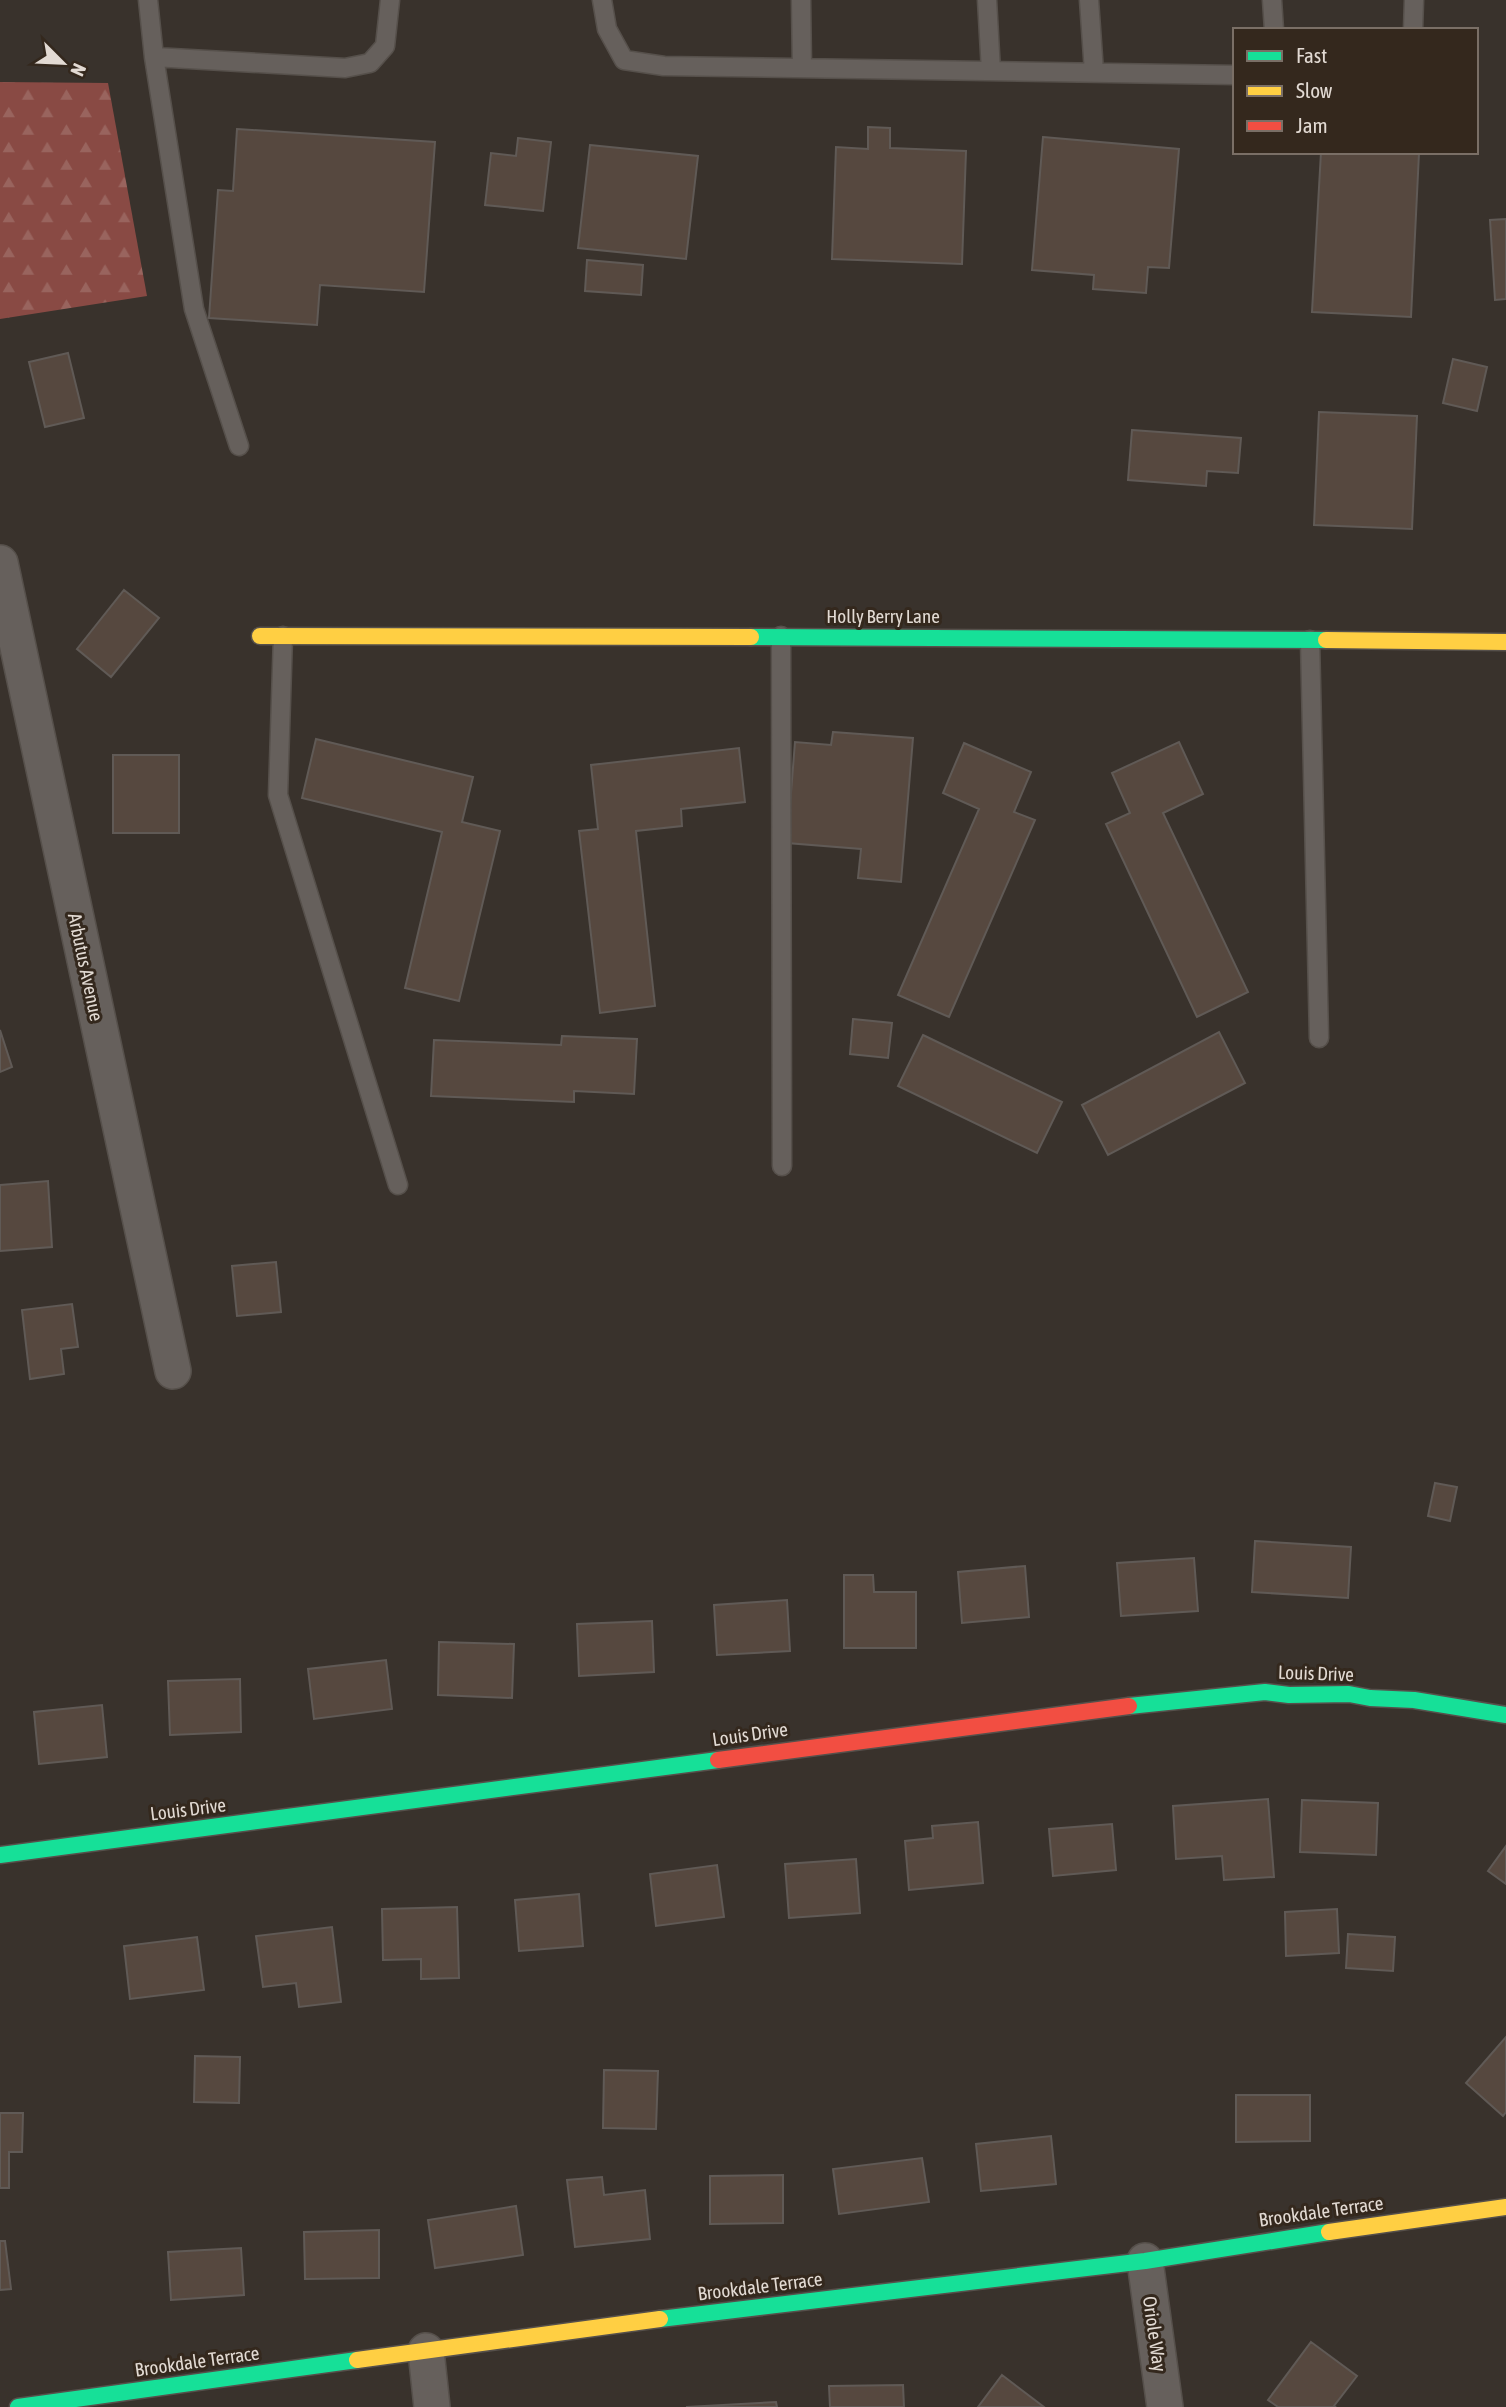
<svg xmlns="http://www.w3.org/2000/svg" width="1506" height="2407" viewBox="0 0 1506 2407" font-family="'Asap Condensed',sans-serif">
  <defs>
    <pattern id="forest-firs" width="22" height="20" patternUnits="userSpaceOnUse" patternTransform="scale(1.75)"><rect width="22" height="20" fill="#894a44"/><path d="M5 1l3.5 6h-7zM16 11l3.5 6h-7z" fill="#99645e"/></pattern>
  </defs>
  <rect width="100%" height="100%" fill="#39322c"/>
  <path fill="url(#forest-firs)" d="M0,82l108,1 39,213 -147,23z"/>
  <path fill="#56483f" stroke="#605a56" stroke-width="2" d="M868,127l22,1v20l76,3 -4,113 -130,-5 4,-112 32,2z
    M237,129l198,13 -11,150 -104,-7 -3,40 -108,-7 9,-128 15,1z
    M1043,137l136,12 -10,119 -21,-1 -2,26 -53,-4 1,-14 -62,-5z
    M518,138l33,4 -8,69 -58,-6 6,-52 25,3z
    M590,145l108,11 -12,103 -108,-11z
    M1321,152l98,1 -8,164 -99,-5z
    M1506,219v80l-11,1 -5,-80z
    M587,260l56,5 -2,30 -56,-4z
    M68,353l16,65 -39,9 -16,-65z
    M1453,359l34,8 -10,44 -34,-8z
    M1319,412l98,4 -5,113 -98,-4z
    M1132,430l109,8 -3,35 -31,-2 -1,15 -78,-6z
    M124,590l35,28 -48,59 -34,-28z
    M833,732l80,6 -12,144 -43,-4 3,-29 -74,-6 8,-101 36,3z
    M316,739l157,38 -11,45 38,9 -41,170 -54,-13 37,-156 -140,-34z
    M1179,742l24,52 -40,19 85,179 -51,25 -91,-193 24,-11 -18,-40z
    M964,743l67,29 -17,40 21,8 -86,197 -51,-22 81,-186 -36,-16z
    M739,748l6,54 -64,7 1,17 -46,5 19,175 -55,7 -21,-182 19,-2 -7,-64z
    M113,755h66v78h-66z
    M853,1019l39,4 -4,35 -38,-4z
    M0,1030l12,37 -12,5z
    M1219,1032l26,51 -137,72 -26,-50z
    M923,1035l139,67 -25,51 -139,-67z
    M562,1036l75,3 -3,55 -60,-3v11l-143,-6 3,-56 127,5z
    M48,1181l4,66 -52,4v-66z
    M276,1262l5,50 -44,4 -5,-50z
    M72,1304l6,43 -17,2 3,25 -34,5 -8,-69z
    M1435,1483l22,4 -7,34 -22,-5z
    M1255,1541l96,6 -3,51 -96,-6z
    M1194,1558l4,53 -77,5 -4,-53z
    M1025,1566l4,51 -67,6 -4,-51z
    M844,1575h29l1,17h42v56h-72z
    M787,1600l3,51 -73,4 -3,-50z
    M652,1621l2,51 -75,4 -2,-52z
    M439,1642l75,2 -2,54 -74,-3z
    M386,1660l6,49 -78,10 -6,-50z
    M240,1679l1,53 -71,3 -2,-54z
    M102,1705l5,52 -68,7 -5,-52z
    M1268,1799l6,78 -50,3 -2,-24 -46,3 -3,-53z
    M1302,1800l76,3 -2,52 -76,-3z
    M978,1822l5,61 -74,7 -4,-49 28,-3 -1,-12z
    M1112,1824l4,46 -63,6 -4,-47z
    M1506,1846v38l-18,-13z
    M856,1859l4,54 -71,5 -4,-54z
    M717,1865l7,52 -68,9 -6,-52z
    M579,1894l4,52 -64,5 -4,-51z
    M457,1907l2,71 -38,1v-20l-38,1 -1,-51z
    M1337,1909l2,44 -53,3 -1,-44z
    M332,1927l9,75 -42,5 -3,-24 -33,4 -7,-51z
    M1348,1934l47,3 -2,34 -47,-3z
    M197,1937l7,53 -74,9 -6,-53z
    M1506,2037v75l-3,4 -37,-33z
    M195,2056l45,1 -1,46 -45,-1z
    M604,2070l54,1 -2,58 -53,-1z
    M1236,2095h74v46l-74,1z
    M0,2113h23l-1,39h-13v36h-9z
    M1051,2136l5,48 -75,7 -5,-47z
    M922,2158l7,44 -90,12 -6,-45z
    M783,2175v48l-73,1v-48z
    M602,2177l2,18 41,-5 5,49 -75,8 -8,-67z
    M516,2206l7,49 -88,13 -7,-48z
    M379,2230v48l-74,1 -1,-47z
    M0,2241h5l6,48 -11,1z
    M241,2248l3,47 -73,5 -3,-48z
    M1311,2342l46,34 -23,30 2,1h-58l-10,-7z
    M1002,2375l42,32h-66z
    M903,2385l1,22h-74l-1,-21z
    M776,2402l1,5h-91z"/>
  <g fill="none" stroke-linecap="round" stroke-linejoin="round">
    <defs>
      <path id="lane" d="M148,0l6,57 191,11 25,-5 15,-17 5,-46
        M602,0l5,29 17,31 40,6 571,9
        M801,0l1,68
        M987,0l4,71
        M1089,0l5,72
        M1272,0l2,30
        M1413,30l1,-30
        M154,57l40,252 45,137
        M283,636l-5,159 120,390
        M781,636l1,530
        M1310,640l9,398"/>
      <path id="street" d="M0,563l173,808
        M1145,2261l20,146
        M426,2351l6,56"/>
      <path id="fast" d="M751,637l575,3
        M1129,1706l136,-14 24,3 60,-1 21,4 44,2 92,15
        M0,1855l718,-95
        M660,2319l485,-58 184,-29
        M18,2407l339,-47"/>
      <path id="slow" d="M260,636l491,1
        M1326,640l180,2
        M1329,2232l177,-25
        M357,2360l303,-41"/>
      <path id="jam" d="M718,1760l411,-54"/>
    </defs>
    <use href="#lane" stroke="#56504b" stroke-width="21"/>
    <use href="#street" stroke="#56504b" stroke-width="38"/>
    <use href="#fast" stroke="#56504b" stroke-width="19"/>
    <use href="#slow" stroke="#56504b" stroke-width="19"/>
    <use href="#jam" stroke="#56504b" stroke-width="19"/>
    <use href="#lane" stroke="#66605c" stroke-width="18"/>
    <use href="#street" stroke="#66605c" stroke-width="35"/>
    <use href="#fast" stroke="#16e098" stroke-width="16"/>
    <use href="#slow" stroke="#ffcf43" stroke-width="16"/>
    <use href="#jam" stroke="#f24e42" stroke-width="16"/>
  </g>
  <g text-anchor="middle" dominant-baseline="central" stroke-width="6" stroke-linejoin="round" paint-order="stroke">
    <g font-size="19" fill="#e2dad3" stroke="#34281d">
      <text x="883" y="616">Holly Berry Lane</text>
      <text transform="translate(86 967) rotate(78)">Arbutus Avenue</text>
      <text transform="translate(1316 1673) rotate(2)">Louis Drive</text>
      <text transform="translate(750 1734) rotate(-8)">Louis Drive</text>
      <text transform="translate(188 1809) rotate(-7)">Louis Drive</text>
      <text transform="translate(1321 2211) rotate(-8)">Brookdale Terrace</text>
      <text transform="translate(760 2286) rotate(-7)">Brookdale Terrace</text>
      <text transform="translate(1155 2334) rotate(82)">Oriole Way</text>
      <text transform="translate(197 2361) rotate(-8)">Brookdale Terrace</text>
    </g>
  </g>
  <rect x="1233" y="28" width="245" height="126" fill="#34281d" stroke="#7a6f66" stroke-width="2"/>
  <rect x="1247" y="51" width="35" height="10" fill="#16e098" stroke="#7a6f66" stroke-width="2"/>
  <text x="1296" y="63" font-size="21" fill="#e2dad3">Fast</text>
  <rect x="1247" y="86" width="35" height="10" fill="#ffcf43" stroke="#7a6f66" stroke-width="2"/>
  <text x="1296" y="98" font-size="21" fill="#e2dad3">Slow</text>
  <rect x="1247" y="121" width="35" height="10" fill="#f24e42" stroke="#7a6f66" stroke-width="2"/>
  <text x="1296" y="133" font-size="21" fill="#e2dad3">Jam</text>
  <g transform="translate(63 63) rotate(114)" stroke="#34281d" stroke-width="5" paint-order="stroke">
  <path d="M0-5L12 26L0 18L-12 26Z" fill="#e2dad3"/>
  <text y="-10" font-size="19" font-weight="bold" text-anchor="middle" fill="#e2dad3">N</text>
  </g>
</svg>
